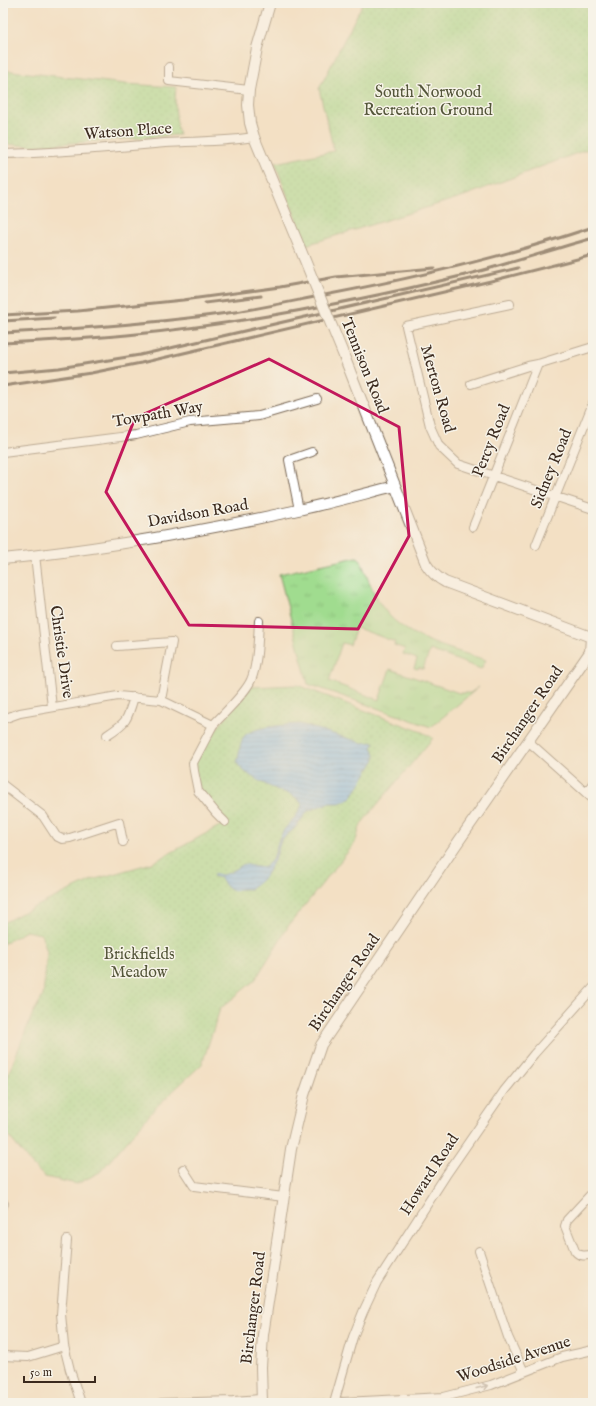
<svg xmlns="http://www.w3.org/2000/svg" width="596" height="1406" viewBox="0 0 596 1406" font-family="'IM FELL English',serif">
  <defs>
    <pattern id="grass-tufts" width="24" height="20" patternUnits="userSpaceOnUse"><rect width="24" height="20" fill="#a0dc8f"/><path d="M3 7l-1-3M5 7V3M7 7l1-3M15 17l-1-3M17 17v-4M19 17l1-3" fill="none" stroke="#8bbd7b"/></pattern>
    <pattern id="park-dots" width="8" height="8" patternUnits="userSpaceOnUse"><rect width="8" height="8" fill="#a0dc8f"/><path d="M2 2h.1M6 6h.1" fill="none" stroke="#8bbd7b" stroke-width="1.8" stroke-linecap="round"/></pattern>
    <pattern id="water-rules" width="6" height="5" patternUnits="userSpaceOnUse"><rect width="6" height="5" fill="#7ebbf0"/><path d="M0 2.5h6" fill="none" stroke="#6898c2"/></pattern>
  </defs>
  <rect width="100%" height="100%" fill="#f7f3e8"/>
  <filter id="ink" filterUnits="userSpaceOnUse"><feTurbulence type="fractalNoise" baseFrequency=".025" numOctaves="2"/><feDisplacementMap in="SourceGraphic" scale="8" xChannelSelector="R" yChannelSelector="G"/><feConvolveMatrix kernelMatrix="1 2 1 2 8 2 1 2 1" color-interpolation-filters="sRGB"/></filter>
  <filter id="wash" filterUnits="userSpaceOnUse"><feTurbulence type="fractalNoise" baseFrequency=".012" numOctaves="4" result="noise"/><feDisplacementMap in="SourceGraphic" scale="16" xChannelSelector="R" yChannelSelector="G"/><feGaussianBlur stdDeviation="0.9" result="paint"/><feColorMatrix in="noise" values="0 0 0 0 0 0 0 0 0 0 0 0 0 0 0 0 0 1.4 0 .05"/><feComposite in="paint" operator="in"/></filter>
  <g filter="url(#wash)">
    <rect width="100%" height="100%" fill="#f3e0c4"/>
    <path fill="url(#grass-tufts)" stroke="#6e8356" d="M357,557l3,2c6,14 11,30 19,43 21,36 70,46 107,58l-5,9 -51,-19 -7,19 -4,-2 -1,2 -4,-1 3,-9 -14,-5 2,-5 -11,-4 1,-3 -35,-13 -4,-1 -6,17 -8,-2 -13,38 50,19 11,-31 69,24h11l9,-6 -48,40 -123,-43 -29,-110z"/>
    <path fill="url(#park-dots)" stroke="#6e8356" d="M363,3h230v144l-129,49 -158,49 -31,-82 59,-12 -15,-62z
      M3,70l122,14 51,3c-2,16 0,33 3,48l-148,11 -28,-2z
      M297,685l125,47 11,6 -72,86 -6,19 -66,82 -34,55 -35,29 -18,55 -45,42 -57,66 -23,12 -32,-7 -12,-11 -30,-37v-45l3,-4 27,-67 10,-17 4,-44 -6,-18 -15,-3 -23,13v-21l19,-10 70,-33 60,-17 73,-40 -26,-33 -11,-27 63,-76z
      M312,1399h13l3,3 -50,1 2,-3z"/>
    <path fill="url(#water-rules)" stroke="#5c7287" d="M300,724l63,19 11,-1v2l-2,3 3,7v5l-17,28 -6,9 -5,4 -8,3h-11l-20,8 -13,17 -14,12 -6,19 -11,19 -8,7 -6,4h-9l-6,2 -8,-4 -7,-9 -7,-2 1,-2 8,1 7,-2 15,-9c7,1 14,5 21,2 12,-6 10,-21 16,-31 5,-11 18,-18 21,-31 -5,-8 -15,-11 -24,-14 -10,-4 -37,-17 -41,-28 3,-8 2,-16 6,-24 7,-12 44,-13 57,-14z"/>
  </g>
  <g filter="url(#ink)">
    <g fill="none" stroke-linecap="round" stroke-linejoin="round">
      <defs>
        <path id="minor" d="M169,67v14l80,9
          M3,154c54,-1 108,-6 162,-11 30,-2 60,-1 89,-6
          M510,304l-104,22 24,100 9,20 19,18 135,45
          M471,384l57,-18 10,-2 55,-17
          M3,452l133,-17 54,-13 69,-6 58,-17
          M299,510l-10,-50 23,-8
          M473,527l65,-163
          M536,545l57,-142
          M35,555l17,152
          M117,646l55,-4 -11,58
          M3,719l17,-6 98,-17 43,4 52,25 -20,38 1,8 4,20 18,22 9,9
          M213,725c11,-12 32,-31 38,-45 7,-15 7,-43 8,-59
          M107,735c20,-13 20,-14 27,-38
          M528,741l65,58
          M3,785l40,31 13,20 6,3 8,-1 49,-16 4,20
          M586,793l7,-10
          M183,1169l11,17 90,11
          M593,1192l-26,28 -2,6 10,25c5,6 11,5 18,3
          M3,1202l1,2
          M67,1240l-6,74 3,32 6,24 11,33
          M479,1251l29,86 16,35
          M3,1356l25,1 36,-11
          M335,1401l8,1 101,-5 47,-12 71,-28 31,-7
          M161,1403l72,-2 28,-2
          M334,1403l19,-66 10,-25 14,-30 69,-107 58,-84 30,-37 59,-66"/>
        <path id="tertiary" d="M270,3l-13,45 -8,42 -1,15 2,18 4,14 50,121
          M344,356l82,208c5,8 10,13 19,18l146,55
          M3,559c99,-10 198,-28 295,-49 33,-7 65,-16 97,-24
          M262,1403l-1,-36 2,-32 28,-186 13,-54 17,-50 135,-200 134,-193 1,-15 2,-2"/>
      </defs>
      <use href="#minor" stroke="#7b6a58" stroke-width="10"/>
      <use href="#tertiary" stroke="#7b6a58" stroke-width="12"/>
      <use href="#minor" stroke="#fff" stroke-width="8"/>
      <use href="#tertiary" stroke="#fff" stroke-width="10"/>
      <path stroke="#3b2a1e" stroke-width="3" d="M205,303l56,-7
        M3,315l75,-4 105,-11 97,-13 56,-10 98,-9
        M3,321l51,-3
        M3,333c77,-4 155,-10 232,-21 32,-5 63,-12 95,-18 89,-17 177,-38 263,-67
        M3,343c41,-2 82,-4 124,-8 113,-11 227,-33 338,-60 43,-11 86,-25 128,-37
        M3,373l56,-5 81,-13 378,-87
        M3,386l88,-13 50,-10 354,-83 98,-25"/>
      <defs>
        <path id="tertiary-bridge" d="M304,258l40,98"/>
      </defs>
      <use href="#tertiary-bridge" stroke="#7b6a58" stroke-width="12" stroke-linecap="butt"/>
      <use href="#tertiary-bridge" stroke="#fff" stroke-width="10"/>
    </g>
    <defs><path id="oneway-shaft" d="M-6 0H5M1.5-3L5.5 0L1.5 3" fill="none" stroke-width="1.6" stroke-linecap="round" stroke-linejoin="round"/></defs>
    <use stroke="#a79f9a" href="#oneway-shaft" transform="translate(482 1387) rotate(-15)"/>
  </g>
  <path d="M0 0H596V1406H0ZM269,359l130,68 10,109 -51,93 -169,-4 -83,-133 29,-74z" fill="#f3e0c4" fill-opacity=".55" fill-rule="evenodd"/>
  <path fill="none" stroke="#c2185b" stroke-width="3" stroke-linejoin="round" d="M269,359l130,68 10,109 -51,93 -169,-4 -83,-133 29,-74z"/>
  <g text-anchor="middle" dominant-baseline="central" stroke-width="3" stroke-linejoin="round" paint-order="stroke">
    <g font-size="16" fill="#54563a" stroke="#f7f3e8">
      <text x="428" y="93">South Norwood<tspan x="428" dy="18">Recreation Ground</tspan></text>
      <text x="139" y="955">Brickfields<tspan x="139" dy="18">Meadow</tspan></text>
    </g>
    <g font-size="16" fill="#3b2a1e" stroke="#f7f3e8">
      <text transform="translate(128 132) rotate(-4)">Watson Place</text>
      <text transform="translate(364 366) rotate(68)">Tennison Road</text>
      <text transform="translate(437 389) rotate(74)">Merton Road</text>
      <text transform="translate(158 415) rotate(-10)">Towpath Way</text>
      <text transform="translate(492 441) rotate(-68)">Percy Road</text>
      <text transform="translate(552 469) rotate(-68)">Sidney Road</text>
      <text transform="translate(198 514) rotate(-10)">Davidson Road</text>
      <text transform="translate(61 652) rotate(82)">Christie Drive</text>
      <text transform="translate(528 715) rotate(-56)">Birchanger Road</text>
      <text transform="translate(345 983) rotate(-56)">Birchanger Road</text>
      <text transform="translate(430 1175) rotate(-57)">Howard Road</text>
      <text transform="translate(254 1308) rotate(-83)">Birchanger Road</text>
      <text transform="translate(514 1360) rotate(-18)">Woodside Avenue</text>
    </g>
  </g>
  <rect width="596" height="1406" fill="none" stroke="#f7f3e8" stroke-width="16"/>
  <path d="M24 1376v6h71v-6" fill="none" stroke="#3b2a1e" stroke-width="2"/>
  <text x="30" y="1376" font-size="12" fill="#3b2a1e" stroke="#f7f3e8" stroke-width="3" paint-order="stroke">50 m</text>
</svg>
